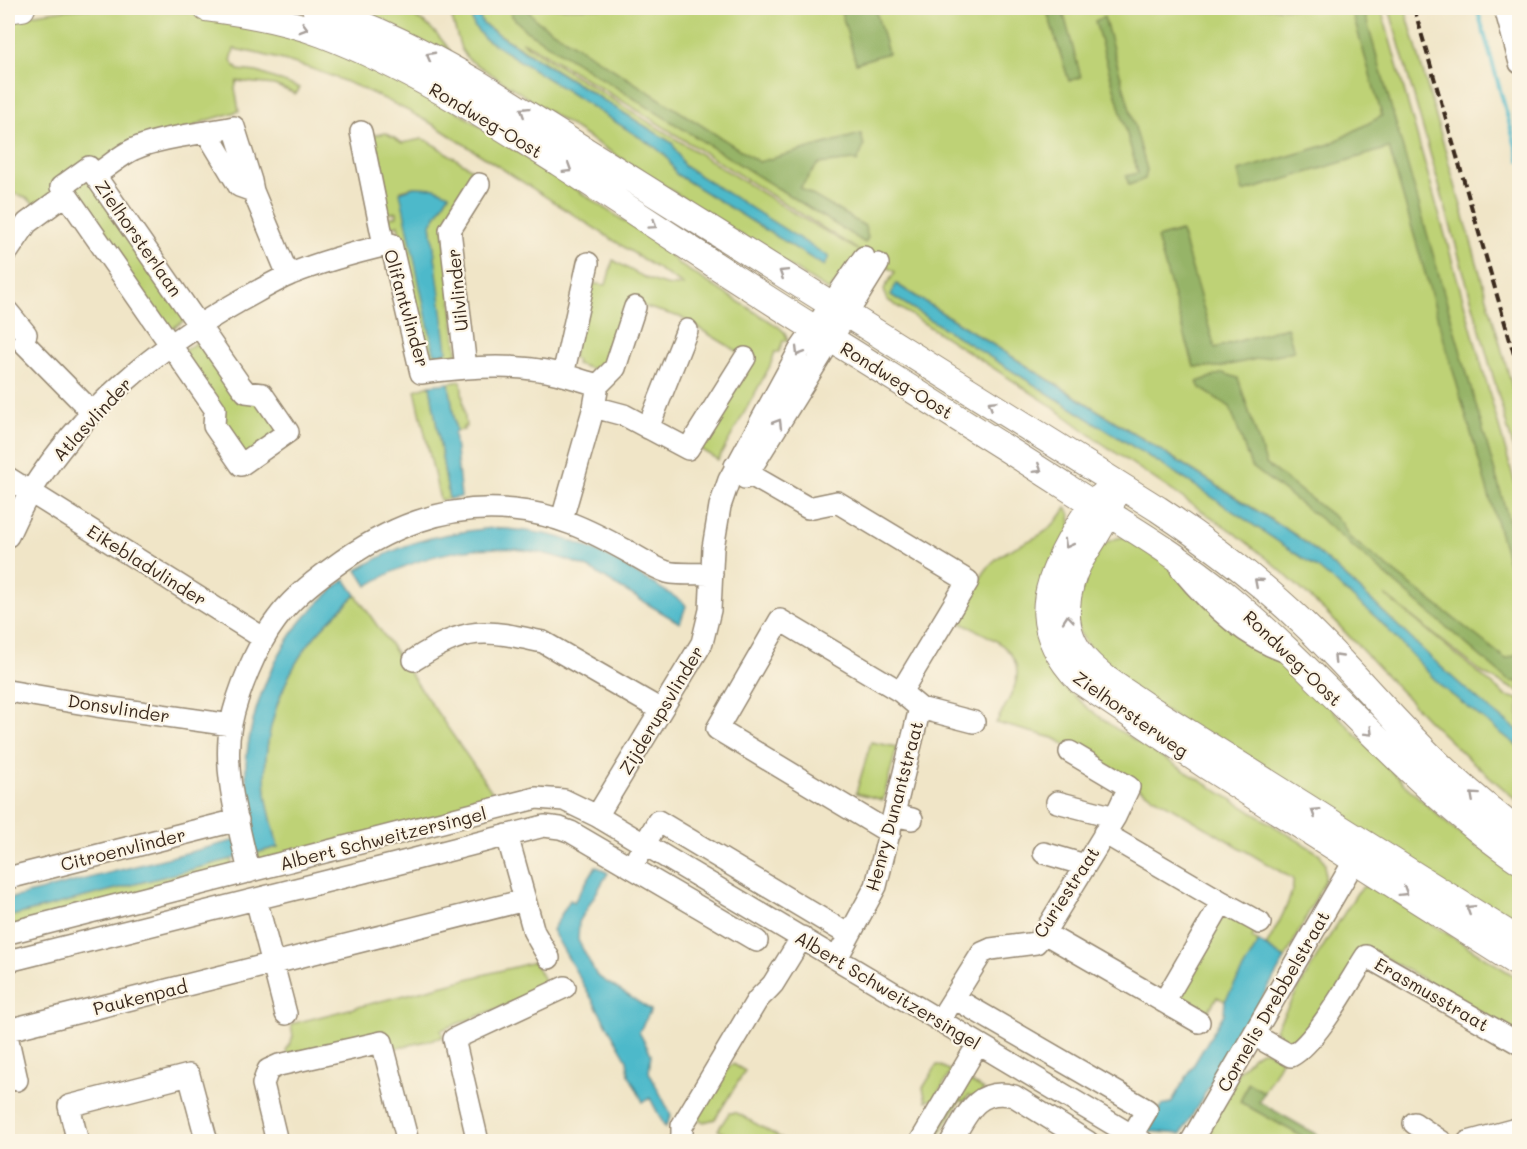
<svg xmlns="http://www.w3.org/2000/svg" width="1527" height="1149" viewBox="0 0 1527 1149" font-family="Mali,sans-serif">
  <rect width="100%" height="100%" fill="#fcf5e5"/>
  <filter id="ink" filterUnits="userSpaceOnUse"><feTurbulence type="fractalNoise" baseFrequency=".0167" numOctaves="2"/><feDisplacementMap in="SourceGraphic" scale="12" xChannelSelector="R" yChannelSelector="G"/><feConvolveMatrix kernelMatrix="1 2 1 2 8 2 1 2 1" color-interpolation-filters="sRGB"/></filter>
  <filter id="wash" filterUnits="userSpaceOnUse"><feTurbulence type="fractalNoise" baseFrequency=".008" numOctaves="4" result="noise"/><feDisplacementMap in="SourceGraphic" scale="24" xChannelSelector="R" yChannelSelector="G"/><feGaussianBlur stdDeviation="1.35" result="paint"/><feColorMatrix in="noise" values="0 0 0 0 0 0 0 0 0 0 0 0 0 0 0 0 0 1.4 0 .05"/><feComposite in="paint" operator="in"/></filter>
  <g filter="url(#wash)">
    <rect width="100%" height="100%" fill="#f0e5c7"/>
    <path fill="#bed276" stroke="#7c7e4a" stroke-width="1.5" fill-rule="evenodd" d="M96,8h32l64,4 32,5 67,16 126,52 238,156 25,24 99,62 6,6 3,8h-5l-4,11h-4l-5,14 -52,94 -18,-11 52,-89 -72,-43 -42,-12 -26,61 -10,6 -26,-8 1,-4 -5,-2 15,-75 19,2 7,-25c18,10 50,31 70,25l-249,-160c-63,-36 -129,-64 -200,-76l-3,12 7,9 19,2 43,16 -4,6 -22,-9 -37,-4 -2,7 4,23 -34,10 -149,70 -17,19c-8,-9 -12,-14 -25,-16l-6,6v-122l3,-8 -1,-9 -2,-1v-42l55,-8z
      M339,8c50,0 81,-3 111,43l-3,6z
      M449,8h20l5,18 10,12 171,109 12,10 9,17 148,92 4,-9 -144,-91 -12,-23 -189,-119 -8,-16h906l138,490v194l-35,-18 -99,-79 121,101 13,3v32c-82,-57 -144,-136 -223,-196l-399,-251 -6,11 297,186 131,88 58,49 65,69 77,60v55l-52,-45 -40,-38 -100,-106 -57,-52 -34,-27 -136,-92 -51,-38 -163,-105 -2,-10 11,-17 -35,-21 -31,40 -232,-148 -129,-84 -7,-10zM521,42l9,3 102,62 226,143 -61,-35z
      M1389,8h16l114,403v57z
      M386,133l16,10 20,-4 6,2 50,32 -34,56 14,130 -28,3 -4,-2 -28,-135 -9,2 -2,-9 10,-2v-4l-11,2 -19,-78zM413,187l22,1 14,6 -18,30 15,127 -45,-161z
      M88,174l100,144 -21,14 -100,-143z
      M203,338l54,61 25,32 -40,27 -61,-105z
      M461,381l5,46h-3l1,3 -8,1 -7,-48z
      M430,385l19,114 -9,1 -25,-110z
      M1066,508l4,6 1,11 -20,138 16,26 23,21 25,18 205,126 5,10v16l-40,79 -19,-13c8,-14 30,-52 27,-67l-239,-141 -58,-15c6,-12 15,-25 19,-38 12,-37 -30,-50 -56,-63 12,-20 18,-46 36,-62 27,-23 48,-15 71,-52z
      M1124,537l68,42 96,85 117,121 44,40 70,51v58l-405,-255c-11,-16 -27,-32 -36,-49 -8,-17 13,-76 28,-87 5,-4 11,-5 18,-6z
      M356,595l143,207 -239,58 -7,-6 25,-7c-4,-18 -10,-36 -12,-54 -5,-52 13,-111 45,-152 13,-17 29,-31 45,-46z
      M871,742l26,5 -14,53 -27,-7z
      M232,859v4l-8,9 -216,56v-11z
      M1372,886l147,93v55l-154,-88 -48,79 -23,16 -14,-5 -5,-6 46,-80 36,-57 6,-6z
      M1226,909l32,18 -6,11 7,4 -34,59 -8,-4 -15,24 -31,-17z
      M534,962l15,27 -108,41 2,7 -54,13 -5,-19 -96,24 -2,-4 7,-14 -2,-13z
      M1261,1051h6l15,8 -18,33 -16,-9 -8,19 70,39 -114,1c14,-24 41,-79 65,-91z
      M733,1064l12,7 -30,48 -11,3 -9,-4 34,-52z
      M937,1065h2l12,6 -16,28 -9,2 -3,-13z
      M969,1081l15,9 -9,9 -6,-4 -5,7 -4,-2 -25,41 -7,1 18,-31z
      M729,1113h8l49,28h-49l-19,-11z"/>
    <path fill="#96b467" stroke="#686f42" stroke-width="1.5" d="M509,8h17l11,13 222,141 102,-28 3,12 -7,16 -4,-2 -35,4 -18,24 65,38 3,12 -3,5 -339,-212 -14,-15z
      M840,8h35l13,45 -32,10z
      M1046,8h16l19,69 -12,4z
      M1351,8h12l156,549v43l-130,-452 -146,44 -5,-21 92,-27 52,-28z
      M1104,17l43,153 -2,9 -16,6 -3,-9 12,-3 -43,-152z
      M1181,231l34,117 72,-21 7,24 -74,16h-26l-37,-129z
      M1223,373l15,5 28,86 76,59 7,14 157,122 13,-5v28l-10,-1 -186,-160 -72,-55 -21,-59 -30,-19 -3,-6z
      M1248,1083l16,9 -5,10 69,39h-18l-70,-39z"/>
    <path fill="#4eb9ca" stroke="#447274" stroke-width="1.5" d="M469,8h6l8,16 19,13 170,106 12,23 145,91 -5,9 -148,-92 -9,-17 -12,-10 -171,-109 -10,-12z
      M414,187l21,1 14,6 -18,30 16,127 -2,2 -8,1 -3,-2 -34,-160z
      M896,284l399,251c80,60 142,139 224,196v16l-77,-60 -65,-69 -58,-49 -131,-88 -297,-186z
      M449,383l7,48 -2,2 7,64 -12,2 -19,-114z
      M493,528c23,2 45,3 68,10 44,12 83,41 122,64l3,4 -6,17c-21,-12 -42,-25 -63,-37 -10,-6 -20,-14 -31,-19 -74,-31 -151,-23 -219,19l-10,-16c48,-29 80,-36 136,-42z
      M345,579l11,16c-16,15 -32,29 -45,46 -32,41 -50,100 -45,152 2,18 8,37 12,54l-270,70v-18l244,-63c-3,-24 -7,-49 -6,-73 4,-47 21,-94 48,-132 14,-20 33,-36 51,-52z
      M596,866l12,7 -29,49 -1,18 19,36 54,34 -12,22 12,22 -2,18 22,43 -6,12 -15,-29 -7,4 -14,-27 -2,-15 -75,-130 18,-30 4,2z
      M1259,942l26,17 -104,175 -34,-3 15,-26 9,-2 53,-89 1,-13z"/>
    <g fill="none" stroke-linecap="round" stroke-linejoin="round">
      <path stroke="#4eb9ca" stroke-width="4" d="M1477,8l43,153"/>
    </g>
  </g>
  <g filter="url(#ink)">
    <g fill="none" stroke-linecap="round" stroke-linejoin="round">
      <defs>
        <path id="minor" d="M1505,8l15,55
          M361,132l23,113
          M207,133l32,53 14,5
          M89,167l152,219 5,6 16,2 26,38 -47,33 -27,-39 1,-17 -154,-222z
          M95,175c13,-8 26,-20 39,-26 30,-13 68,-15 100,-22l17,54 2,10 35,84
          M8,251l19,-28 38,-28
          M8,312l18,22 -3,8 70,71
          M466,368l-16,-138 29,-46
          M563,375l25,-112
          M598,385l17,-17 20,-61
          M594,407l30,8 64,34 57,-91
          M648,428l39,-98
          M735,466l73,42 29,-6 131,79 -67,111 19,16 -44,178 -39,72
          M8,478l255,160
          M745,478l133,-214
          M8,536c7,-15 14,-31 23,-45 50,-80 125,-143 207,-189 17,-9 35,-20 53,-28 32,-13 66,-22 100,-30l30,129c38,-5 79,-9 118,-3 20,2 40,10 59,15l-4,22 -32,112
          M1181,569c28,34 62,67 103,82
          M414,660c53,-34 70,-31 129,-18l118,68
          M8,691l89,15 134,19
          M920,708l54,14
          M1057,802l58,15
          M894,815l18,4
          M597,816l105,-173 8,-33 3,-62 7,-42 9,-26 70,-129 65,-94
          M890,833l-173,-104 63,-109 121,72
          M1104,833l118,69 -58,100
          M507,835l27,97 15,26
          M1044,853l41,12
          M638,856l20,-35 191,114
          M249,872c-10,-47 -27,-100 -18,-148 6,-31 26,-79 45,-104 15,-21 35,-37 56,-52 54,-40 113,-65 181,-58 44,4 76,20 114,41 13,7 27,17 40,21 9,3 34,1 45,2
          M8,878l230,-58
          M256,899l30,115
          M1222,902l38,21
          M8,933l528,-135 28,2 33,16 546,326
          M1044,933l155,89
          M8,961l380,-95 156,-40 16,2 11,4 186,109
          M954,998l193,112 -19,32
          M940,1020l42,-67 9,-4 45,-6 8,-10 71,-116 14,-30 -59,-35
          M8,1030l517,-130
          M1254,1035l37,21c26,-14 58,-74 75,-100l154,88
          M8,1040l9,40
          M1414,1123l28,19
          M78,1142l-9,-36 120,-31 18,67
          M277,1142l-14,-58 5,-14 11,-5 103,-23 26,100
          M478,1142l-24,-103 111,-52
          M679,1142l3,-6v-10l74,-124c5,-7 11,-11 17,-18l29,-47
          M920,1142l58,-98
          M951,1142c15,-26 26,-56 63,-46l74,46
          M1191,1142l172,-296
          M1468,1142l52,-14"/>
        <path id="major" d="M206,8c39,5 79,12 116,26 84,32 161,81 237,129 85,55 168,111 253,164 86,54 171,106 256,161 53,34 109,66 158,107 102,85 184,191 294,266
          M315,8c60,18 113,46 166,77l677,424c51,34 99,70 143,112 51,48 94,103 145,150 24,22 48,42 74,62
          M8,10l14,-2
          M1105,493c-16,13 -26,31 -36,49 -30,54 -34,92 11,139l125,84 315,200
          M1113,498c-6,24 -22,44 -34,65 -8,15 -11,29 -12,45 -3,49 40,71 76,96l377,237"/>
      </defs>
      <use href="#minor" stroke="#968872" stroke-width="24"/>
      <use href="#major" stroke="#968872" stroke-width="28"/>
      <use href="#minor" stroke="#fff" stroke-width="21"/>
      <use href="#major" stroke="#fff" stroke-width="26"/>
      <path stroke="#3b2a1e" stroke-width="4" stroke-dasharray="9 4.5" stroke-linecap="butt" d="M1414,8l106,367"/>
    </g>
    <defs><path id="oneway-chevron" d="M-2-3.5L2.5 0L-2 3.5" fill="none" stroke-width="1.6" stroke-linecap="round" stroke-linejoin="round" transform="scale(1.5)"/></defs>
    <g stroke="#a79f9a">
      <use href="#oneway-chevron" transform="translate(304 28) rotate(16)"/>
      <use href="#oneway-chevron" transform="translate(430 56) rotate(-152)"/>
      <use href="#oneway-chevron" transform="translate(524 111) rotate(-148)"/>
      <use href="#oneway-chevron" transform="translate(568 169) rotate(32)"/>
      <use href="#oneway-chevron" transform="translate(653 225) rotate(35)"/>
      <use href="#oneway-chevron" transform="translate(783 273) rotate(-148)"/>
      <use href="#oneway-chevron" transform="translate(799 352) rotate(121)"/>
      <use href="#oneway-chevron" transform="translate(992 404) rotate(-148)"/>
      <use href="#oneway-chevron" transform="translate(778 423) rotate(-59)"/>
      <use href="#oneway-chevron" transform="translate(1038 469) rotate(32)"/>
      <use href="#oneway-chevron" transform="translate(1068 544) rotate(119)"/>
      <use href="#oneway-chevron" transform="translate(1258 582) rotate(-139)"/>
      <use href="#oneway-chevron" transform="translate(1068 619) rotate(-95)"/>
      <use href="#oneway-chevron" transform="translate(1337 658) rotate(-134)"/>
      <use href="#oneway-chevron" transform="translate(1369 732) rotate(45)"/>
      <use href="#oneway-chevron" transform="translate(1474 796) rotate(-138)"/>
      <use href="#oneway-chevron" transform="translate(1315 812) rotate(-148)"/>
      <use href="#oneway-chevron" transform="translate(1404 892) rotate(32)"/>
      <use href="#oneway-chevron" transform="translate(1470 909) rotate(-148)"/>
    </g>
  </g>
  <g text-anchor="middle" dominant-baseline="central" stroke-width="4.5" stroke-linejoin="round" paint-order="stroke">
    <g font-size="18" fill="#3b2a1e" stroke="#fcf5e5">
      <text transform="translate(486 120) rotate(31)">Rondweg-Oost</text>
      <text transform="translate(139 238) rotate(55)">Zielhorsterlaan</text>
      <text transform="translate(457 290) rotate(-96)">Uilvlinder</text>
      <text transform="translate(407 308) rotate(74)">Olifantvlinder</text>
      <text transform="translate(897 380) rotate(32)">Rondweg-Oost</text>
      <text transform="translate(92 419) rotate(-47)">Atlasvlinder</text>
      <text transform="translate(147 565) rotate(32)">Eikebladvlinder</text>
      <text transform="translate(1293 658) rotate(44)">Rondweg-Oost</text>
      <text transform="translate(119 708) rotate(9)">Donsvlinder</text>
      <text transform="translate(661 710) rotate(-59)">Zijderupsvlinder</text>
      <text transform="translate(1131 714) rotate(35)">Zielhorsterweg</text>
      <text transform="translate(894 806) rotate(-75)">Henry Dunantstraat</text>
      <text transform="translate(383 838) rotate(-14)">Albert Schweitzersingel</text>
      <text transform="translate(123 849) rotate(-14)">Citroenvlinder</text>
      <text transform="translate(1066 892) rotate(-57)">Curiestraat</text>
      <text transform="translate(888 990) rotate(31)">Albert Schweitzersingel</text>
      <text transform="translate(1432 994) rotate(30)">Erasmusstraat</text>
      <text transform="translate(140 997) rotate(-14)">Paukenpad</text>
      <text transform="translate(1273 1001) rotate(-60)">Cornelis Drebbelstraat</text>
    </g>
  </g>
  <rect width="1527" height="1149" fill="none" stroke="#fcf5e5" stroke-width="30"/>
</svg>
